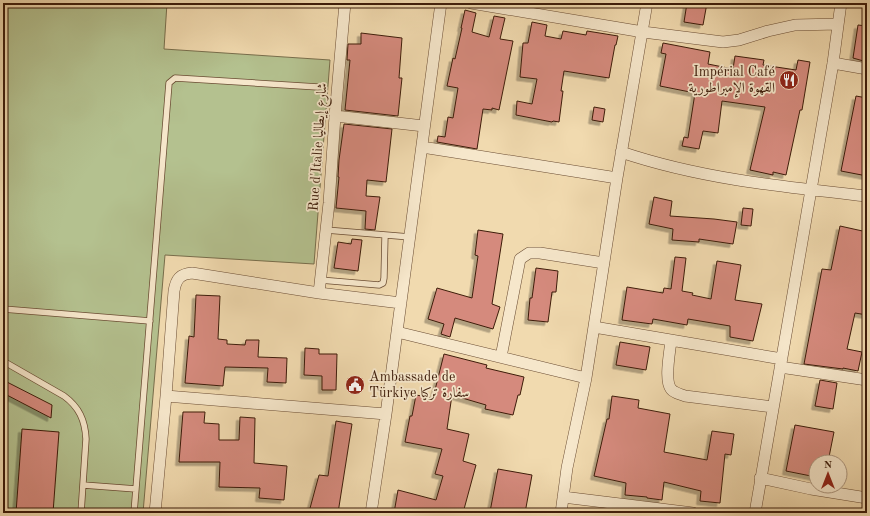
<svg xmlns="http://www.w3.org/2000/svg" width="870" height="516" viewBox="0 0 870 516" font-family="'Old Standard TT',Amiri,serif">
  <defs>
    <filter id="shadow"><feDropShadow dx="-3.5" dy="3.5" stdDeviation="0" flood-color="#0004"/></filter>
  </defs>
  <rect width="100%" height="100%" fill="#f1daaf"/>
  <filter id="stains"><feTurbulence type="fractalNoise" baseFrequency=".005" numOctaves="4"/><feColorMatrix values="0 0 0 0 .2 0 0 0 0 .09 0 0 0 0 .02 0 0 0 .5 -.17"/></filter>
  <radialGradient id="worn" r=".72"><stop offset=".6" stop-color="#630" stop-opacity="0"/><stop offset="1" stop-color="#630" stop-opacity=".3"/></radialGradient>
  <path fill="#b4c18f" stroke="#786e4c" d="M3,3h164l-3,46 166,11 -16,204 -149,-9 -22,258h-140z"/>
  <path fill="#d58a7d" stroke="#3d1c0a" filter="url(#shadow)" d="M687,3h20l-4,22 -19,-3z
    M465,10l11,3 -4,19 17,5 5,-21 11,2 -5,21 13,2 -14,69 -7,-2v2l-9,-1 -6,40 -40,-7 1,-6 7,1 3,-20 5,1 5,-30 -11,-2 6,-28 2,1 7,-31h-1z
    M532,22l15,3 -2,11 16,3 2,-8 23,4 1,-4 31,5 -2,9h-1l-6,33 -45,-7 -3,20h2l-4,31 -6,-1 -1,1 -36,-7 1,-14 15,3 5,-25 -17,-2 3,-34h5z
    M858,25l9,1v36l-14,-4z
    M361,33l41,5 -3,40h3l-4,38 -53,-6 5,-50h-3l1,-16h13z
    M663,43l47,9 -2,12 25,5 2,-13 29,4 -1,5 33,5 2,-10 12,2 -8,48h-2l-14,65 -13,-3v3l-23,-5 15,-63 -43,-6 -4,32 -15,-2 -4,18 -17,-3 2,-9 4,1 7,-45 -35,-7 6,-32 -5,-1z
    M856,96l11,2v78l-26,-5z
    M594,107l11,2 -2,13 -11,-2z
    M344,124l48,5 -6,53 -19,-2 -1,16 14,1 -5,33 -10,-1 1,-18 -30,-3 3,-31h-1l1,-17z
    M654,197l18,4 -2,15 44,3 23,3 -4,22 -34,-5v3l-27,-2 1,-11 -24,-5z
    M743,208l10,1 -2,17 -10,-1z
    M840,226l27,6v83l-12,-2 -8,36 15,3 -4,19 -15,-3v1l-39,-5 18,-95 9,1z
    M478,230l25,4 -11,70 8,3 -7,22 -38,-11 -5,19 -9,-3 3,-10 -16,-5 9,-31 35,10 6,-42 -3,-1z
    M352,239l10,1 -4,31 -24,-3 4,-26 13,2z
    M675,257l11,1 -4,33 11,2 -1,2 19,4 6,-38 24,4 -6,35 27,4 -9,37 -23,-4v-11l-42,-7 -1,6 -34,-6 -1,5 -30,-4 5,-33 36,6 1,-5 7,1z
    M536,268l22,3 -2,21h-4l-4,30 -20,-2 2,-22h2z
    M196,295l24,1 -2,43 9,1v4l18,1 1,-5h13l-1,17 29,1 -1,25 -19,-1 1,-14 -43,-1 -2,19 -38,-3 4,-47 5,1z
    M620,342l30,5 -4,23 -30,-5z
    M305,348l14,1v5h18l-1,36h-14v-14l-18,-1z
    M444,354l43,11 -1,3 38,9 -4,18h-2l-5,20 -28,-6 1,-4 -34,-10 -5,34 22,5 -6,27 13,4 -13,48h-69l4,-23 38,10 7,-24 -8,-2 7,-25 -37,-7 5,-26h2l4,-21 17,3z
    M3,380l49,25 -1,13 -48,-25z
    M820,380l17,3 -4,26 -18,-3z
    M612,396l27,4 -1,8 32,6 -6,38 43,8 5,-29 22,3 -3,21 -6,-1 -5,49 -20,-2 1,-10 -37,-9 -2,18 -15,-2v-1l-22,-2 1,-12 -32,-7 13,-57h2z
    M183,412h22l-1,11 15,1v16h20l1,-23 15,1 -1,45 33,3 -3,34 -25,-2 1,-10 -41,-1 1,-25h-41z
    M336,421l16,3 -14,89 -29,-1 10,-37 9,1z
    M795,425l39,7 -6,30h-12v15l-30,-6z
    M22,429l37,3 -6,81h-37z
    M498,469l34,6 -7,38 -35,-1z"/>
  <g fill="none" stroke-linecap="round" stroke-linejoin="round">
    <defs>
      <path id="service" d="M326,230l84,7
        M320,280l59,5 4,-2 1,-5 1,-42
        M3,309l147,12
        M3,361l61,35c15,11 21,24 22,43l-5,74
        M83,485l53,4
        M134,513l35,-430 6,-5 143,9"/>
      <path id="minor" d="M471,3l172,29 80,10 16,-2 29,-9 27,-6 43,-1
        M833,63l34,6
        M335,116l89,10
        M422,147l195,31
        M621,152c80,27 163,35 246,44
        M319,293l10,-90 6,-87 10,-113
        M594,327l188,32
        M397,332l189,46
        M671,340c-1,12 -7,40 0,49 3,4 9,5 14,7l88,11
        M501,357l19,-98 9,-6h11l64,10
        M780,367l87,13
        M166,396l220,18
        M760,478l51,11 56,9
        M563,497l130,16
        M155,513l11,-117 8,-105c2,-12 6,-17 18,-18l127,20 82,10
        M371,513l15,-99 55,-411
        M561,513l6,-45 19,-90 31,-200 30,-175
        M755,513l78,-450 8,-60"/>
    </defs>
    <use href="#service" stroke="#6a4c33" stroke-width="7"/>
    <use href="#minor" stroke="#6a4c33" stroke-width="12"/>
    <use href="#service" stroke="#f6e7cb" stroke-width="5.5"/>
    <use href="#minor" stroke="#f6e7cb" stroke-width="11"/>
  </g>
  <defs>
    <symbol id="restaurant-disc" viewBox="-11 -11 22 22"><circle r="9.5" fill="#8f2418" stroke="#f6e7cb"/><path d="M-5-6h1v4h1v-4h1v4h1v-4h1v5L-1.5 .5V6h-2V.5L-5-1ZM5-6V6H3V1.5H1.5Q1.5-4 5-6Z" fill="#fff"/></symbol>
    <symbol id="civic-disc" viewBox="-11 -11 22 22"><circle r="9.5" fill="#8f2418" stroke="#f6e7cb"/><path d="M-.6-6.5H3V-4.5H.6V-3L4-1V1h2V6H-6V1h2V-1L-.6-3ZM-1.2 2.5V6h2.4V2.5Z" fill="#fff"/></symbol>
  </defs>
  <g fill-rule="evenodd">
    <use href="#restaurant-disc" x="778" y="69" width="22" height="22"/>
    <use href="#civic-disc" x="344" y="374" width="22" height="22"/>
  </g>
  <g text-anchor="middle" dominant-baseline="central" stroke-width="3.5" stroke-linejoin="round" paint-order="stroke">
    <g font-size="14" fill="#3d1c0a" stroke="#f6e7cb" text-anchor="end">
      <text x="775" y="72">Impérial Café<tspan x="775" dy="16">القهوة الإمبراطورية</tspan></text>
      <text x="369" y="377" text-anchor="start">Ambassade de<tspan x="369" dy="16">Türkiye سفارة تركيا</tspan></text>
    </g>
    <g font-size="14" fill="#3d1c0a" stroke="#f6e7cb">
      <text transform="translate(318 147) rotate(-86)">Rue d'Italie شارع إيطاليا</text>
    </g>
  </g>
  <rect width="870" height="516" fill="none" stroke="#f1daaf" stroke-width="16"/>
  <rect x="4" y="4" width="862" height="508" fill="none" stroke="#3d1c0a" stroke-width="2"/>
  <rect x="8" y="8" width="854" height="500" fill="none" stroke="#3d1c0a"/>
  <g transform="translate(828 474)"><circle r="19" fill="#f6e7cb" stroke="#ac967e"/>
  <path d="M0-3L7 15L0 10L-7 15Z" fill="#8f2418"/>
  <text y="-6" font-size="11" font-weight="bold" text-anchor="middle" fill="#3d1c0a">N</text>
  </g>
  <rect width="100%" height="100%" filter="url(#stains)"/>
  <rect width="100%" height="100%" fill="url(#worn)"/>
</svg>
